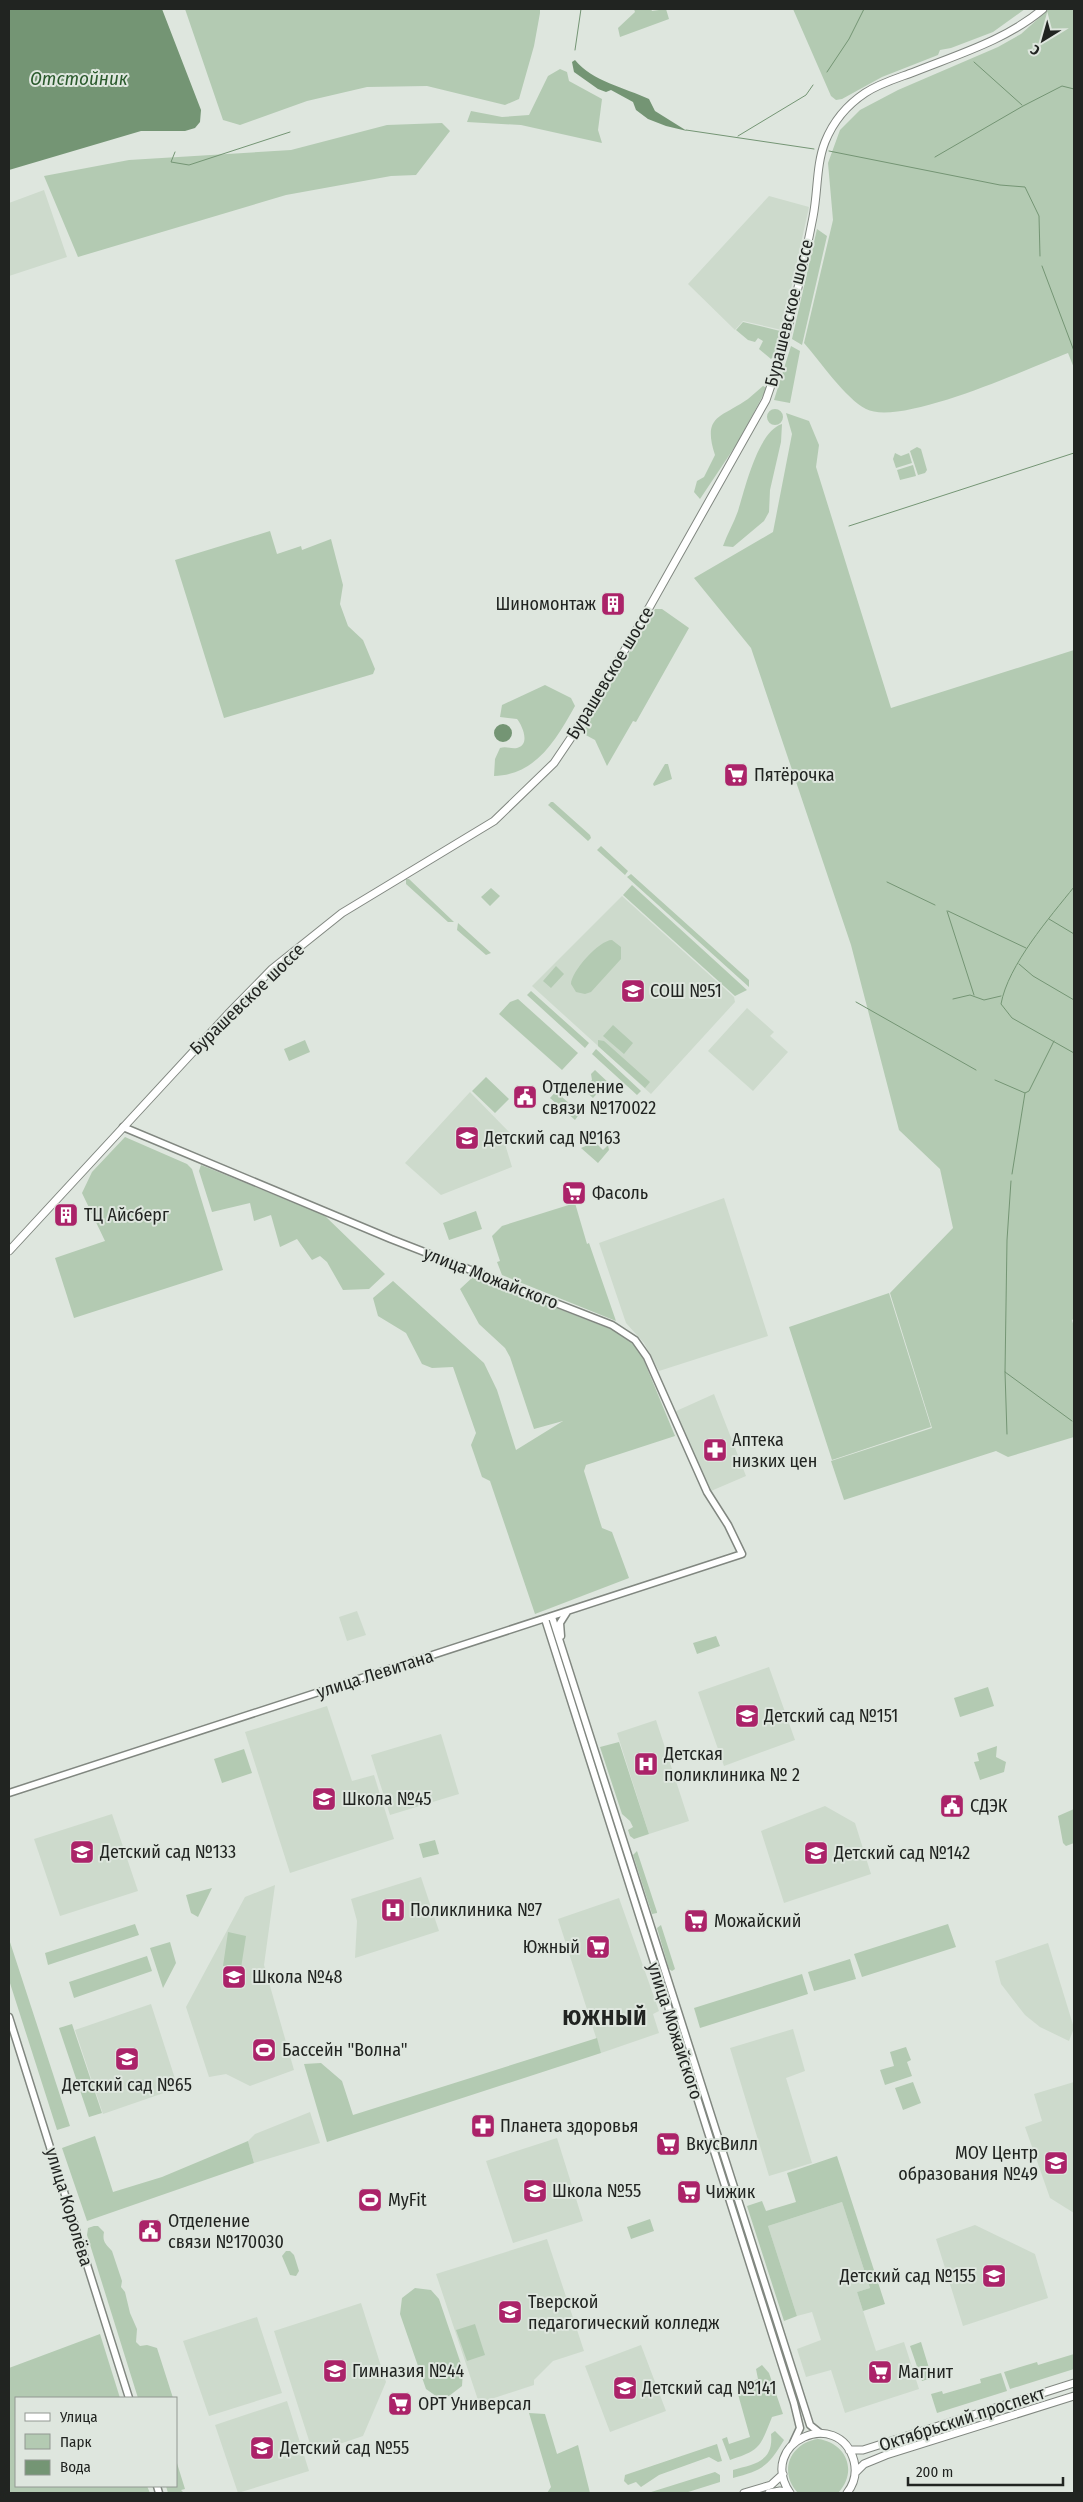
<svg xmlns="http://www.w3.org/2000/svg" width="1083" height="2502" viewBox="0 0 1083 2502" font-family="'Fira Sans Condensed',sans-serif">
  <rect width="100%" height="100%" fill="#dee6de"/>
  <path fill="#cddacc" d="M44,190l23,67 -58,19v-73z
    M769,196l40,11 -27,123 -39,-9 -8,9 -47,-46z
    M622,896l112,101 1,5 -84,92 -119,-108z
    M747,1008l27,24 -4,4 18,16 -35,39 -45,-40z
    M470,1092l39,40 -4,12 7,23 -71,28 -36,-32z
    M724,1198l44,138 -109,35 -15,-28 -18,-20 -27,-80z
    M714,1394l32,82 -35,15 -37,-79z
    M357,1611l9,24 -19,6 -8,-24z
    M769,1667l26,73 -71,26 -26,-74z
    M327,1706l25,75 22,-6 20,64 -104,34 -45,-141z
    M656,1720l33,101 -40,13 -32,-101z
    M441,1734l18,60 -69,21 -19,-60z
    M825,1806l30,17 16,51 -87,29 -23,-72z
    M112,1814l26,77 -78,25 -26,-77z
    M421,1877l18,54 -84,27 2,-37 -6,-22z
    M275,1885l-11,80 30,105 -44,16 -24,-12 -17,3 -23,-70 59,-110z
    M619,1898l40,113 -6,3 6,19 -58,20 -43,-134z
    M1048,1943l26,85 -5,13 -29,-14 -15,-12 -24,-31 -6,-23z
    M151,2004l27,84 -75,26 -28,-84z
    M793,2029l12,42 -19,7 26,85 -43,13 -39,-128z
    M1074,2082v131l-24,-15 -25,-71 17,-6 -8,-27z
    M310,2112l10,31 -66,20 -6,-22 7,-7z
    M557,2138l26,83 -70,22 -27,-82z
    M842,2202l28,86 -13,4 19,59 28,-9 15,47 -74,24 -14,-43 -25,7 -9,-28 24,-9 -9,-28 -15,4 -29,-90z
    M975,2225l60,29 13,44 -85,28 -27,-87z
    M547,2239l37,112 -31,10 -19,19v5l-55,18 -43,-129z
    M361,2303l25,79 -23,54 -50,17 -39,-122z
    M257,2317l25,76 -73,23 -26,-75z
    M641,2345l25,66 -56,21 -25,-66z
    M287,2401l22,70 -71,22 -23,-68z"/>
  <path fill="#b3cab2" d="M185,9h355v4l-6,33 -15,53 -14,6 -78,-19 -60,1 -60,14 -67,24 -17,-5z
    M634,9h17l1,2 14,-2 3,10 -49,18 -2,-9 17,-16z
    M793,9h232l-32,23 -42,16 -11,2 -2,5 -56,22 -40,22 -6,1 -5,-4z
    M1049,9h25v359l-6,-15c-39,15 -167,74 -202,56 -20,-10 -47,-49 -62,-66l29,-123 -5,-57 12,-33 20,-20 38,-20 100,-43 23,-13z
    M560,69l7,3 2,9 33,18 -4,31 4,13 -81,-18 -54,-3 4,-11 31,6 27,-2 19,-39z
    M442,123l8,8 -34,44 -25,1 -105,19 -208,62 -34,-81 85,-16 162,-10 96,-25z
    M817,229l10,7 -25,109 -10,-6z
    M743,322l37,9 -5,24 -4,4 -12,-10 4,-8 -5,-3 -3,4 -7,-2 -12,-10z
    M791,346l9,5 -10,52 -16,-3z
    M763,386l4,2 -29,54 -38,57 -6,-7 3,-11 7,-4 11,-22c-13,-40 6,-37 33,-56 5,-4 10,-9 15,-13z
    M767 417a8 8 0 1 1 16 0a8 8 0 1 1-16 0Z
    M786,413l23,8 10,24 -3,22 75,241 183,-58v669l-2,1 2,7v110l-66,20 -12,-6 -152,49 -13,-39 101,-33 -42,-135 63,-65 -13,-59 -41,-39 -48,-185 -100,-297 -57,-70 79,-46 19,-98z
    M782,424l-1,18 -11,48 -1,22 -5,9 -31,26 -10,-1c4,-12 11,-23 15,-35 7,-22 20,-80 44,-87z
    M917,447l4,2 6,21 -2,3 -7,2 -8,-24z
    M895,453l6,3 8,-3 3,10 -16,5 -3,-9z
    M913,465l3,11 -16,4 -3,-10z
    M270,531l7,23 24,-8 1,4 29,-11 12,46 -3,19 8,22 15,14 12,29 -2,5 -149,44 -49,-158z
    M655,609h7l27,19 -53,94 -3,-1 -26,45 -12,-26 -13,-7z
    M545,685l26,13 4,8c-19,34 -39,69 -81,70l1,-17 5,-11c6,-2 11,1 17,0 14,-3 5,-23 0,-29l-17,-2 2,-12z
    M665,764h3l4,15 -18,7 -1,-2z
    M551,802h2l37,33 1,3 -3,3 -40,-36z
    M601,846l27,25 -3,4 -28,-25z
    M631,874l118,106v7l-122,-110z
    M406,879h3l45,43h-6l-42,-38z
    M632,885l115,105 -12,6 -112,-101z
    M491,888l9,8 -10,10 -9,-9z
    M458,923l33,30 -5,2 -29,-25z
    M612,940l9,7v12l-30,33 -6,2 -9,-2 -5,-8c0,-12 28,-44 41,-44z
    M556,966l8,8 -13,14 -8,-7z
    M531,991l58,52 -4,5 -58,-53z
    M518,999l60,54 -16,17 -63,-56 11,-12z
    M613,1025l20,18 -9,11 -21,-18z
    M305,1040l5,12 -21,9 -5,-12z
    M598,1040l6,1 46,41 -5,6 -47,-42z
    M596,1049l45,42 -4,4 -45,-41z
    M595,1070l17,16 -2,3 -7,-2 -10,11 -10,-9 9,-9 -1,-6z
    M486,1077l23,22 -14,14 -23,-22z
    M565,1081l6,5 -9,11 18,16 -5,7 -25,-22z
    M125,1137l62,27 5,5 31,101 -149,48 -19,-60 50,-17 -23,-48 10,-21z
    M595,1142l8,8 5,-5 1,5 -11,13 -17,-15z
    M201,1165l123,50 61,59 -16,15 -26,1 -16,-28 -7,-6 -8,4 -15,-21 -17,8 -9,-32 -17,6 -4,-18 -38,9 -13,-41z
    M575,1203l12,41 2,-1 27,78 -114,-46 -5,-13 3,-1 -8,-25 10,-10z
    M476,1211l6,18 -33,11 -6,-17z
    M474,1276l144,56 17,12 5,7 35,85 -89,29 -2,6 18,57 10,4 17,46 -94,36 -45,-133 -8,-4 -11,-32 5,-12 -23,-66 -21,1 -10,-4 -16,-31 -28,-17 -5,-18 20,-17 91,82 13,27 19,60 47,-29 -29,8 -24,-72 -5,-9 -26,-24 -19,-35z
    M889,1293l42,134 -99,33 -43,-133z
    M716,1636l4,10 -23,8 -4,-11z
    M988,1687l6,19 -34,11 -6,-19z
    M619,1742l30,92 -15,5 -4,-3 -2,-6 5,-3 -3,-6 -8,-7 -22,-67z
    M997,1746l-1,11 10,5 -2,10 -24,8 -6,-18 5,-1 -2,-8z
    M244,1749l8,24 -30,10 -8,-24z
    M1074,1809v34l-8,3 -3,-3 -5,-27z
    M435,1840l4,14 -16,4 -4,-14z
    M637,1851l20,61v1l-5,1 -19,-59z
    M212,1888l-14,29 -7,-4 -5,-18z
    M135,1924l4,11 -91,30 -3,-12z
    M948,1924l8,23 -94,30 -8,-23z
    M661,1925l14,44 -3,2 -3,-2 -12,-41z
    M228,1932l18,4 -5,32 -18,-2z
    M9,1939l61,187 -13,4 -48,-150z
    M170,1942l6,21 -13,25 -13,-40z
    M147,1956l5,15 -78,27 -5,-16z
    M850,1959l6,20 -42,12 -6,-19z
    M802,1974l6,20 -108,34 -6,-20z
    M72,2024l30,89 -13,4 -30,-89z
    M597,2038l4,15 -274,89 -23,-78 17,-1 21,18 11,34z
    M906,2047l5,13 -4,2 5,14 -27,9 -5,-15 14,-4 -4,-14z
    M913,2082l8,21 -18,7 -8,-22z
    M95,2136l18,56 49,-15 86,-36 6,22 -167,58 -25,-73z
    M837,2156l48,148 -22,7 -6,-19 13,-4 -28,-86 -74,24 29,90 -13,5 -37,-115 15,-5 4,10 30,-9 -9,-29z
    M650,2219l4,12 -23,8 -4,-12z
    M94,2226h4l6,6c-2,10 2,12 8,19l10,30 -1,6 4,5 5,21 7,16 -1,13 4,4 7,-1 10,3 16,50h-35l-51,-163 1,-7z
    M286,2251h4l4,4 5,16 -3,5 -6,-1 -8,-19z
    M415,2288l16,2 8,9 24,71 -1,16 -13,10h-13l-10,-7 -26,-75 2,-16z
    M475,2324l10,31 -18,6 -11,-31z
    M100,2334l20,64h-104v88h131l3,7h-141v-125z
    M921,2342l11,36 -10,3 -12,-35z
    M1074,2354v15l-64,20 -6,-17 33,-10 1,3z
    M762,2365l7,8 14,41 -11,3c-12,30 -11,33 -42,43l-8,-21 5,-2 2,7 21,-7 -14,-50 22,-8 -2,-10z
    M1001,2373l6,18 -70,22 -6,-19 11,-3 1,3 38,-11 -1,-4z
    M529,2413l16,1 12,40 21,-9 12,48h-43l4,-6z
    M775,2431l9,9c-16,27 -22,30 -51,38v-8c21,-6 41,-8 38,-36z
    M818,2439c29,4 40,33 20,54h-40c-20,-21 -8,-50 20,-54z
    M717,2444l5,17 -4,1 -9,-5 -50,18 -18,12 -5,-5 -8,3 -4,-4 1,-6z
    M176,2460l9,29 -4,1 3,3h-16l-2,-7h10z
    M715,2472l5,3v7l-35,11h-37z"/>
  <path fill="#749574" d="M9,9h153l39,101 -1,12 -5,6 -10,3h-44l-132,39z
    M575,60c17,21 50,28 74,39l6,12 32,20 -21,-5 -18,-7 -12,-9 -3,-8 -22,-12 -5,2 -8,-3 -24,-17 -2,-10z
    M494 733a9 9 0 1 1 18 0a9 9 0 1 1-18 0Z"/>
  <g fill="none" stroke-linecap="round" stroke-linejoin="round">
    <path stroke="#749574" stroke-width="1" d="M575,50l6,-41
      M974,62l48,43
      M827,72l22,-33 15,-30
      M686,130l128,19
      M738,136l68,-41 7,-10
      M829,151l171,34 25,2 14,29 1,40
      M175,152l-4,10 18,3 101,-33
      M935,157l88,-51 39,-20 12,3
      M1042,266l32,85
      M849,526l225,-73
      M887,882l48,23
      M1074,887c-24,30 -66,78 -73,117l11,14 62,35
      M947,911l27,84
      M948,911l78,37
      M1049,919l25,15
      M1019,964l14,12 41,24
      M953,999l17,-4 14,5 17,-4
      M856,1002l120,68
      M995,1080l30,13 4,-2 25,-50
      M1012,1174l13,-81
      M1011,1181l-4,59 -2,132 67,49
      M1005,1372l2,62"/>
    <defs>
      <path id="secondary" d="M552,1617l250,783 8,25 10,8
        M545,1619l249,784 6,25 -7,15
        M561,1636l-1,-13 7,-11
        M9,1793l733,-239 -14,-29 -21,-33 -60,-135 -12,-17 -23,-15 -221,-86 -268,-112
        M9,2017l120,381
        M157,2486l2,7"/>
      <path id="primary" d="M9,1251l219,-237 44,-45 70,-56 152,-92 60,-58 29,-43 53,-89 130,-231c21,-59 35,-121 47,-183 5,-25 3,-52 12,-75 8,-20 22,-37 40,-49 15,-10 33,-15 49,-21 45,-18 92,-32 129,-63
        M849,2450h14l211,-67
        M856,2472l8,-8 22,-9 188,-59
        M744,2493l27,-8 12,-11
        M769,2493l11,-2 10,2
        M790,2493c-34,-51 49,-87 64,-32 3,12 0,23 -7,32"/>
    </defs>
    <use href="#secondary" stroke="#818780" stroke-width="9"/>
    <use href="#primary" stroke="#818780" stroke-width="9"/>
    <use href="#secondary" stroke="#fff" stroke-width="6"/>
    <use href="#primary" stroke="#fff" stroke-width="7"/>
  </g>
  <defs>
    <symbol id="building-square" viewBox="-11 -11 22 22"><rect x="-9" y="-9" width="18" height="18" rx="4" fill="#ab2369" stroke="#dee6de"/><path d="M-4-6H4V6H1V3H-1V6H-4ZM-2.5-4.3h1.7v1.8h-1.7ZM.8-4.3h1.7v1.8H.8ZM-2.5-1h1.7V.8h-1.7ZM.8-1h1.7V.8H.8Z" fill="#fff"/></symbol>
    <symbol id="supermarket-square" viewBox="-11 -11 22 22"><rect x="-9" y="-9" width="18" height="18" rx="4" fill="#ab2369" stroke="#dee6de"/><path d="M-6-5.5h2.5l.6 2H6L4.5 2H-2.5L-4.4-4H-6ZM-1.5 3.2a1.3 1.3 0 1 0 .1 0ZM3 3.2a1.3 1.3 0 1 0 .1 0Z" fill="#fff"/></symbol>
    <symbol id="school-square" viewBox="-11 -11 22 22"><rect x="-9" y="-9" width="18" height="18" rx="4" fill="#ab2369" stroke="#dee6de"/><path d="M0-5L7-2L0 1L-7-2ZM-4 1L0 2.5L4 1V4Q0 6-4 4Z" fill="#fff"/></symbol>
    <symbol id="civic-square" viewBox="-11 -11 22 22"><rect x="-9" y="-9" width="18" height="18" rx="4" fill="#ab2369" stroke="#dee6de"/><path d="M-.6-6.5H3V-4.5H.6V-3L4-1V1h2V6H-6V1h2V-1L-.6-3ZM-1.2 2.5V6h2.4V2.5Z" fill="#fff"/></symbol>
    <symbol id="pharmacy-square" viewBox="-11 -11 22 22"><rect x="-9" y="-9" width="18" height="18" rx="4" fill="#ab2369" stroke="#dee6de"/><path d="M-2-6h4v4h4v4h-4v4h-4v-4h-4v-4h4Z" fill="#fff"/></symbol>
    <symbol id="hospital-square" viewBox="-11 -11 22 22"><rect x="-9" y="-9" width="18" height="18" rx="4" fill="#ab2369" stroke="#dee6de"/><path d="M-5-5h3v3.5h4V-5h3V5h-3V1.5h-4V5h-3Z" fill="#fff"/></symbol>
    <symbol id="stadium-square" viewBox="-11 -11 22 22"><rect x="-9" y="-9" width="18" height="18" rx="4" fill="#ab2369" stroke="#dee6de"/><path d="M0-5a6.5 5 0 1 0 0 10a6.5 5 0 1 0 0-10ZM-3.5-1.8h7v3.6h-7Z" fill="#fff"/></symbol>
    <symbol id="university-square" viewBox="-11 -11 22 22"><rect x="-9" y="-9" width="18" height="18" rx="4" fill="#ab2369" stroke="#dee6de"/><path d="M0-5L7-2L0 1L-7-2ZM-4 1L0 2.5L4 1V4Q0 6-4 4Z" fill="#fff"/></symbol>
  </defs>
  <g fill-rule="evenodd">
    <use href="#building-square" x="599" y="590" width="28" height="28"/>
    <use href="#supermarket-square" x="722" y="761" width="28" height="28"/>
    <use href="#school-square" x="619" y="977" width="28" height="28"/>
    <use href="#civic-square" x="511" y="1083" width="28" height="28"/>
    <use href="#school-square" x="453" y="1124" width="28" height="28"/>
    <use href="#supermarket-square" x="560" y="1179" width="28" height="28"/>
    <use href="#building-square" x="52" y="1201" width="28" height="28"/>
    <use href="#pharmacy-square" x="701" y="1436" width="28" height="28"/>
    <use href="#school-square" x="733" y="1702" width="28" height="28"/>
    <use href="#hospital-square" x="632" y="1750" width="28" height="28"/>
    <use href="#school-square" x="310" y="1785" width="28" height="28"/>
    <use href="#civic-square" x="938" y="1792" width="28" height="28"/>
    <use href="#school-square" x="68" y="1838" width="28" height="28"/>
    <use href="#school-square" x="802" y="1839" width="28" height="28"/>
    <use href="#hospital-square" x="379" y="1896" width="28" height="28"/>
    <use href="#supermarket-square" x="682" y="1907" width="28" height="28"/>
    <use href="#supermarket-square" x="584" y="1933" width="28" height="28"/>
    <use href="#school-square" x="220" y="1963" width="28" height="28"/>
    <use href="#stadium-square" x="250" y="2036" width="28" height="28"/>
    <use href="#school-square" x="113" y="2045" width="28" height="28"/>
    <use href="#pharmacy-square" x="469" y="2112" width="28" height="28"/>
    <use href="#supermarket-square" x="654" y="2130" width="28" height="28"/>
    <use href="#school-square" x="1042" y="2149" width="28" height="28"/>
    <use href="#school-square" x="521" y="2177" width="28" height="28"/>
    <use href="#supermarket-square" x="675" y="2178" width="28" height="28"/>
    <use href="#stadium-square" x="356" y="2186" width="28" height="28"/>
    <use href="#civic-square" x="136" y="2217" width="28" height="28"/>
    <use href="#school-square" x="980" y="2262" width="28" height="28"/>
    <use href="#university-square" x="496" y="2298" width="28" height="28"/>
    <use href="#school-square" x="321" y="2357" width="28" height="28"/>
    <use href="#supermarket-square" x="866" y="2358" width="28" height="28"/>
    <use href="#school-square" x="611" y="2374" width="28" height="28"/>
    <use href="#supermarket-square" x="386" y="2390" width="28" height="28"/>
    <use href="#school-square" x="248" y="2434" width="28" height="28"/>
  </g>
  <g text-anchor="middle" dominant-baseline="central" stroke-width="4" stroke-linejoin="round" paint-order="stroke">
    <g font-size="18" fill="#212421" stroke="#dee6de">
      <text transform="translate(789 313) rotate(-76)">Бурашевское шоссе</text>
      <text transform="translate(610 673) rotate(-59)">Бурашевское шоссе</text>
      <text transform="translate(247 999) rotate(-44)">Бурашевское шоссе</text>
      <text transform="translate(491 1278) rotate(21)">улица Можайского</text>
      <text transform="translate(375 1674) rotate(-18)">улица Левитана</text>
      <text transform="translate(675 2031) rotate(72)">улица Можайского</text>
      <text transform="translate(69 2207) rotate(73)">улица Королёва</text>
      <text transform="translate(962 2419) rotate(-18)">Октябрьский проспект</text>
    </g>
    <g font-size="18" fill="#212421" stroke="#dee6de" text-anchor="start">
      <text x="596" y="604" text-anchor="end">Шиномонтаж</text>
      <text x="754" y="775">Пятёрочка</text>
      <text x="650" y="991">СОШ №51</text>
      <text x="542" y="1087">Отделение<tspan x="542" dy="21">связи №170022</tspan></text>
      <text x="484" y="1138">Детский сад №163</text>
      <text x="592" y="1193">Фасоль</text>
      <text x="84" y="1215">ТЦ Айсберг</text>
      <text x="732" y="1440">Аптека<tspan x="732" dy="21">низких цен</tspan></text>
      <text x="764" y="1716">Детский сад №151</text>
      <text x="664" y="1754">Детская<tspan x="664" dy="21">поликлиника № 2</tspan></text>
      <text x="342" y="1799">Школа №45</text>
      <text x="970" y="1806">СДЭК</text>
      <text x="100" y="1852">Детский сад №133</text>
      <text x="834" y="1853">Детский сад №142</text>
      <text x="410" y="1910">Поликлиника №7</text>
      <text x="714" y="1921">Можайский</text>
      <text x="580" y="1947" text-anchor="end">Южный</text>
      <text x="252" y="1977">Школа №48</text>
      <text x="282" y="2050">Бассейн "Волна"</text>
      <text x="127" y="2085" text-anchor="middle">Детский сад №65</text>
      <text x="500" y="2126">Планета здоровья</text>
      <text x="686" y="2144">ВкусВилл</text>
      <text x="1038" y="2153" text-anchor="end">МОУ Центр<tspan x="1038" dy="21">образования №49</tspan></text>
      <text x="552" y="2191">Школа №55</text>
      <text x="706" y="2192">Чижик</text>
      <text x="388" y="2200">MyFit</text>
      <text x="168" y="2221">Отделение<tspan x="168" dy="21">связи №170030</tspan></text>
      <text x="976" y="2276" text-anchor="end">Детский сад №155</text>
      <text x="528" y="2302">Тверской<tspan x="528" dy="21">педагогический колледж</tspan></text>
      <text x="352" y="2371">Гимназия №44</text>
      <text x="898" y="2372">Магнит</text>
      <text x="642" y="2388">Детский сад №141</text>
      <text x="418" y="2404">ОРТ Универсал</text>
      <text x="280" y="2448">Детский сад №55</text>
    </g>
    <g font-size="19" font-style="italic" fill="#2a5a2c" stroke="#dee6de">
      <text x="79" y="78">Отстойник</text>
    </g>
    <g font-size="22" font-weight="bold" letter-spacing="1" fill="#212421" stroke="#dee6de">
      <text x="605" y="2017">ЮЖНЫЙ</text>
    </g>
  </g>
  <rect width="1083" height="2502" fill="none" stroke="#212421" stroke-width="20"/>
  <rect x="15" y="2397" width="162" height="90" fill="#dee6de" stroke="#929892"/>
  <rect x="25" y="2413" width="25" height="8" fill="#ffffff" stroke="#929892"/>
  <text x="60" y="2422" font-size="15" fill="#212421">Улица</text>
  <rect x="25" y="2434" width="25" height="15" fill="#b3cab2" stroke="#929892"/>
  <text x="60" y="2447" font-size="15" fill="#212421">Парк</text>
  <rect x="25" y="2460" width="25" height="15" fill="#749574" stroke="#929892"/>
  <text x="60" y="2472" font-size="15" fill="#212421">Вода</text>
  <g transform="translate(1043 40) rotate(217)" stroke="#dee6de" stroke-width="4" paint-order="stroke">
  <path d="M0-4L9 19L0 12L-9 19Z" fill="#212421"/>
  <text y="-8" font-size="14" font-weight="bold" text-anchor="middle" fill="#212421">С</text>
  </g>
  <path d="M908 2477v8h155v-8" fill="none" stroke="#212421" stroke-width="2.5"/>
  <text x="916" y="2477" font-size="15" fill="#212421" stroke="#dee6de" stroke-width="4" paint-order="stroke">200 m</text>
</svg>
